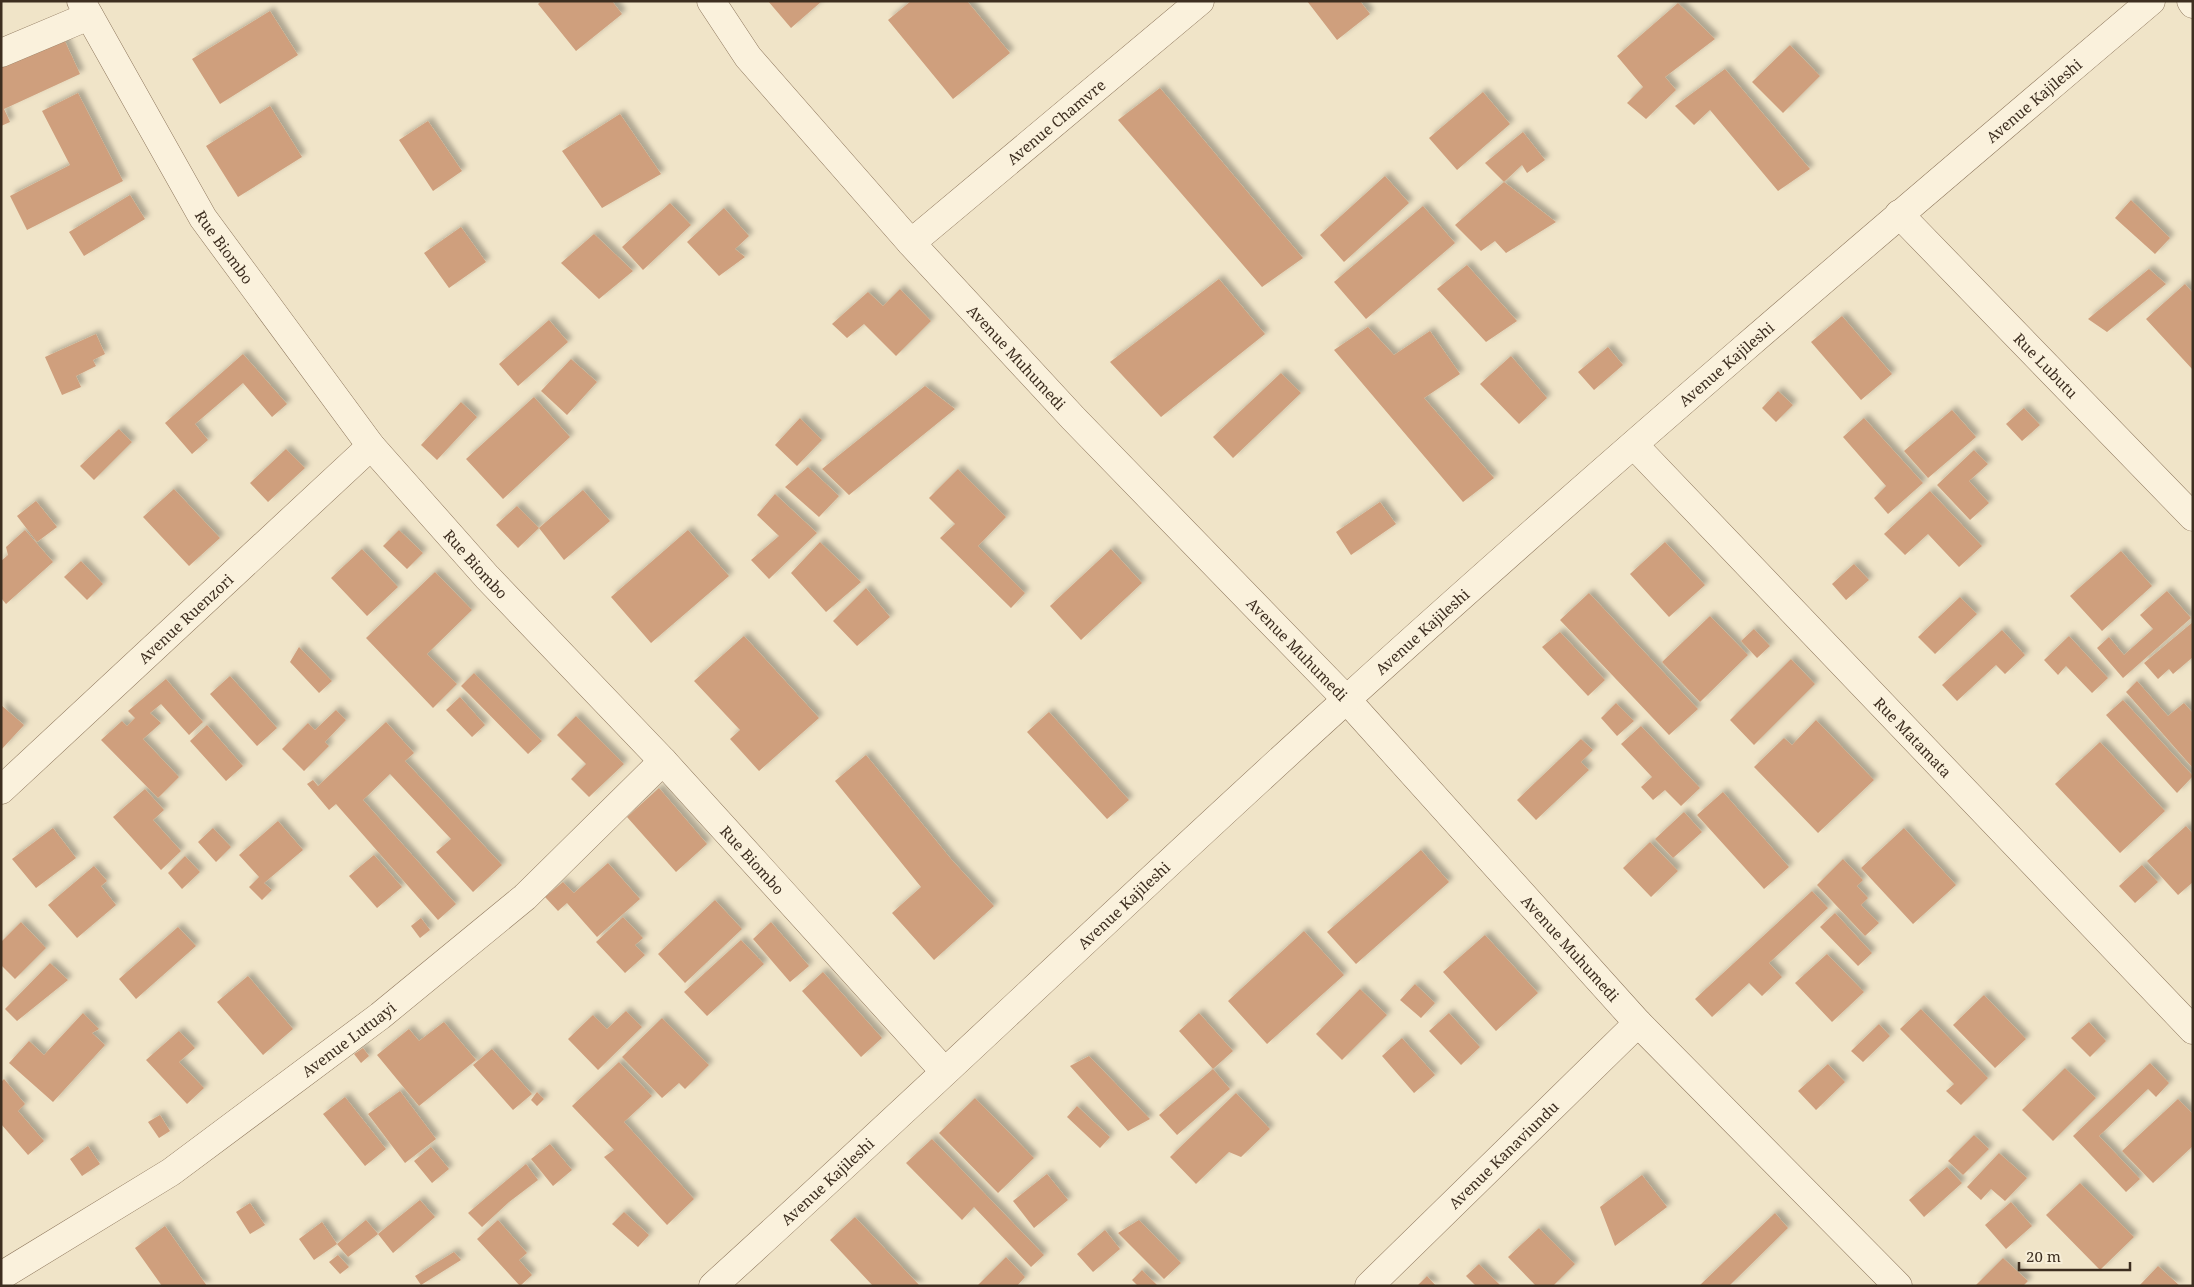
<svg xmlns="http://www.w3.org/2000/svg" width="2194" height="1287" viewBox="0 0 2194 1287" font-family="'Noto Serif',serif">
  <defs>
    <filter id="shadow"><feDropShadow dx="4.5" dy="-4.5" stdDeviation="2.5" flood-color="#0004"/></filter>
  </defs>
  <rect width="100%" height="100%" fill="#f0e4c8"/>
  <path fill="#cf9f7d" filter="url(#shadow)" d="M541,1h71l10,13 -46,37 -38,-47z
    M768,1h54l-31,27z
    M911,1h56l43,52 -57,46 -65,-79z
    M1307,1h53l10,13 -33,26z
    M1678,3l37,36 -50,38 11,13 -30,29 -19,-16 16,-16 -26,-31z
    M270,11l28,44 -78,49 -28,-45z
    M63,37l17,37 -76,35 6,13 -9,4v-60z
    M1790,45l30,31 -37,37 -31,-31z
    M1725,69l85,100 -32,22 -68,-81 -16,15 -19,-19z
    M1160,88l143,170 -41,29 -144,-167z
    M1483,92l27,32 -53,46 -28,-32z
    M78,93l45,88 -96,49 -17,-34 60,-31 -28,-54z
    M270,106l32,51 -64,40 -32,-51z
    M620,114l41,60 -59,34 -40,-57z
    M428,121l34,50 -29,20 -34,-51z
    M1523,132l22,28 -18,13 -5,-8 -18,17 -19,-19z
    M1385,176l24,27 -65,59 -24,-27z
    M1504,182l52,40 -50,31 -11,-12 -14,10 -26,-26z
    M130,195l15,24 -61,37 -15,-24z
    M2131,200l39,38 -15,16 -40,-36z
    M670,203l21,22 -48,45 -21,-23z
    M1423,206l32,37 -89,76 -32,-37z
    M724,208l25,28 -14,13 10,8 -26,19 -32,-34z
    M461,227l25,35 -37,26 -25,-35z
    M594,234l39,37 -34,28 -38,-36z
    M1467,265l50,56 -31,21 -49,-53z
    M2149,269l17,15 -59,48 -19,-13z
    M1219,279l46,55 -104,83 -51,-55z
    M2185,284l8,9v77l-47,-51z
    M900,289l31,32 -35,35 -32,-32 -17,14 -15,-14 36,-32 15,14z
    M1842,316l50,58 -31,26 -50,-58z
    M549,320l19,22 -50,44 -19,-22z
    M1368,327l26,28 36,-24 30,43 -36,24 70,80 -31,24 -129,-152z
    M96,334l9,20 -12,6 3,6 -20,10 5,11 -19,8 -17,-38z
    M1608,347l15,18 -29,25 -16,-18z
    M243,354l44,50 -15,13 -29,-34 -48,41 13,16 -16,14 -27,-31z
    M1511,356l36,42 -28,26 -39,-40z
    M571,359l26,23 -30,33 -26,-24z
    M1281,373l20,20 -68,65 -20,-21z
    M925,386l30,23 -106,86 -27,-26z
    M1778,391l15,14 -17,17 -14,-14z
    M534,397l36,40 -67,62 -37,-40z
    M461,402l16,15 -40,43 -16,-15z
    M2024,408l16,17 -18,16 -16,-17z
    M1952,410l24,27 -48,41 -24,-27z
    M800,418l22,22 -25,26 -22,-21z
    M1864,418l59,65 -35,31 -14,-16 12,-12 -43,-49z
    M119,429l13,13 -38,38 -14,-14z
    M286,449l19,19 -37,34 -18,-19z
    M1974,450l14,14 -19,17 20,22 -19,17 -33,-35z
    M808,467l31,29 -20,21 -34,-30z
    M958,469l48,48 -28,29 47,47 -14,15 -71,-70 15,-14 -26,-26z
    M174,489l46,49 -31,28 -46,-49z
    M583,490l27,31 -46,39 -25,-32z
    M1930,491l52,55 -23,21 -31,-33 -23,21 -21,-21z
    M775,494l42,39 -48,46 -18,-19 28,-24 -22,-21z
    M36,501l21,26 -20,15 -20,-26z
    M1380,502l16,22 -45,31 -15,-23z
    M517,506l22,22 -21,20 -22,-23z
    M25,530l28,32 -47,42 -5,-6v-37l7,-6 -2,-8z
    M399,530l24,23 -16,16 -24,-23z
    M688,530l41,46 -78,67 -40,-46z
    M820,542l41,40 -35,30 -35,-39z
    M1665,542l40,43 -36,32 -39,-43z
    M362,549l36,38 -31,29 -36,-38z
    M1111,549l31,34 -61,57 -31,-34z
    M2121,551l31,35 -50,45 -32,-35z
    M81,561l22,23 -16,16 -23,-23z
    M1854,564l15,16 -23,20 -14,-16z
    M435,572l37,38 -45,44 30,30 -24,24 -67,-70z
    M866,588l24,29 -33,29 -24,-25z
    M2167,591l24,27 -68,60 -26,-30 12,-11 15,18 29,-26 -13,-14z
    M1589,593l109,116 -29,26 -109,-115z
    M1960,597l17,17 -42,40 -17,-17z
    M1710,616l38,39 -48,47 -38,-40z
    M2193,622v35l-20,17 -4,-5 -11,10 -14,-16z
    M1754,629l16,17 -13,12 -16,-17z
    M2002,630l23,25 -20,19 -9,-9 -39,36 -15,-16z
    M1560,632l45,48 -17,16 -46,-49z
    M744,636l75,82 -60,53 -29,-32 10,-9 -46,-49z
    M2069,636l39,42 -16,15 -26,-27 -8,9 -14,-15z
    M299,647l33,34 -13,12 -29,-31z
    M1791,659l24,25 -61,61 -24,-25z
    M474,673l68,68 -14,13 -67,-68z
    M230,676l47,52 -20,18 -47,-52z
    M166,679l37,43 -14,13 -28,-31 -11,9 11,10 -18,16 36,38 -21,21 -57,-58 21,-19 5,5 8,-8 -7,-7z
    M2137,681l31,35 16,-13 9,10 -1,54 -66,-75z
    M460,697l25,28 -13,12 -26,-27z
    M2123,700l70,76 -16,17 -71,-78z
    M1616,703l18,18 -17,15 -16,-18z
    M1,705l23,20 -23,25z
    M336,710l10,10 -21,22 4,4 -25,25 -22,-22 26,-26 7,7z
    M1049,712l80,88 -22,19 -80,-87z
    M576,716l48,48 -35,33 -18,-18 15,-15 -29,-29z
    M1816,720l58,60 -56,53 -64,-66 30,-29 8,7z
    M386,722l28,31 -9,8 97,104 -29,27 -37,-40 15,-13 -61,-65 -27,26 93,104 -18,16 -102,-116 -7,6 -22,-26 6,-4 5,6z
    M207,725l36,41 -17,15 -36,-40z
    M1641,726l59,62 -19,18 -16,-16 -12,10 -12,-13 11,-10 -31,-33z
    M1581,739l12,11 -12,12 8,8 -53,50 -19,-20z
    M2100,742l65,69 -45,42 -65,-69z
    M866,755l85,104 43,47 -60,54 -42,-47 29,-26 -86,-106z
    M659,788l48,56 -31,28 -49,-55z
    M145,789l19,21 -11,10 28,31 -20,19 -48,-53z
    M1723,792l66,75 -25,22 -67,-74z
    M1684,812l18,20 -29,26 -18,-19z
    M278,821l25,29 -39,33 8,7 -10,10 -13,-13 10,-10 -20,-22z
    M2186,826l7,8v48l-15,13 -31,-34z
    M53,828l23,30 -40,30 -24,-29z
    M213,828l18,19 -15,15 -18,-20z
    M1904,828l52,57 -43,39 -52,-56z
    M1650,842l28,29 -27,26 -28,-29z
    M1421,850l28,32 -93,82 -29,-32z
    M374,855l28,32 -25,21 -28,-32z
    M185,856l15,16 -18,17 -14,-16z
    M1843,859l20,21 -6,6 11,12 -7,7 18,18 -14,13 -48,-51z
    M608,863l32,36 -43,38 -30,-34 -9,8 -13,-14 18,-15 11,11z
    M2142,865l16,17 -23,21 -16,-17z
    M94,866l13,15 -6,5 15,19 -39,33 -29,-33z
    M1812,891l16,17 -59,55 13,14 -20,19 -13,-13 -37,34 -17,-18z
    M715,900l27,29 -57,54 -27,-29z
    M1835,913l37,40 -14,13 -38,-39z
    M623,917l20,21 -8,7 10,10 -20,18 -29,-31z
    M421,918l9,12 -10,8 -9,-12z
    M21,922l25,26 -31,31 -14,-14v-23z
    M771,922l38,44 -19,16 -37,-43z
    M178,927l18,19 -60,53 -17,-20z
    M1304,931l40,44 -77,69 -39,-43z
    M1485,935l53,58 -42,38 -53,-59z
    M741,940l23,24 -57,52 -23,-24z
    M1827,954l37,38 -32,30 -37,-39z
    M50,963l18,17 -51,41 -12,-12z
    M823,972l59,66 -21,19 -59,-66z
    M248,976l45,53 -30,26 -46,-53z
    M1415,984l20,19 -14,15 -21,-18z
    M1360,989l27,26 -45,45 -26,-26z
    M1984,995l42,44 -31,29 -42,-43z
    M1921,1009l67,69 -27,27 -15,-14 8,-7 -54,-55z
    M626,1011l16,16 -44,43 -30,-31 25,-24 14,14z
    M83,1013l16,16 -7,4 13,12 -52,57 -44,-39 20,-22 15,14z
    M1199,1013l34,38 -20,18 17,20 -53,46 -18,-20 54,-46 -34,-38z
    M1449,1013l31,34 -19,18 -32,-34z
    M662,1018l47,47 -24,24 -6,-6 -17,15 -40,-41z
    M444,1022l32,38 -57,46 -42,-51 32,-26 10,12z
    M2089,1022l17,19 -16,16 -19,-19z
    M1879,1024l11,12 -27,26 -12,-11z
    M179,1031l16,17 -16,14 25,26 -17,16 -41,-44z
    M1402,1038l33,37 -21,18 -32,-37z
    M363,1048l6,8 -8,7 -7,-9z
    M492,1049l40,45 -19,16 -40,-45z
    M1089,1056l61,63 -22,12 -58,-65z
    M619,1062l33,34 -28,26 70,77 -27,26 -63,-68 10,-7 -42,-44z
    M2150,1063l19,20 -13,14 -8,-8 -49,47 41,43 -14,13 -53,-56z
    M1828,1064l17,18 -29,28 -18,-19z
    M2065,1068l31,30 -43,43 -31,-31z
    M4,1079l21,25 -7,7 26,30 -16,14 -27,-31v-42z
    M400,1091l36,48 -31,24 -37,-49z
    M537,1092l7,7 -7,7 -6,-6z
    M1236,1093l34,36 -29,28 -12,-5 -33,32 -26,-27z
    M345,1097l41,52 -21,17 -42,-52z
    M975,1098l59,60 -36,35 -59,-60z
    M2178,1099l15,15v32l-40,37 -31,-32z
    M1077,1106l33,31 -10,11 -33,-31z
    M160,1115l10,16 -11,7 -11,-16z
    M1974,1135l15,14 -26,26 -15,-14z
    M932,1139l112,116 -13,12 -57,-60 -12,13 -56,-57z
    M550,1144l22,26 -19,16 -22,-27z
    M88,1146l12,18 -18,12 -12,-17z
    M431,1147l18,22 -17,14 -18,-22z
    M1999,1153l28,25 -22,23 -14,-12 -10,11 -14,-13z
    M526,1164l12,16 -29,22 -27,25 -14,-14z
    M1947,1167l15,16 -38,34 -15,-17z
    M1047,1174l21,26 -34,28 -21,-27z
    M1642,1175l25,32 -52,39 -15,-39z
    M2080,1183l54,54 -34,33 -54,-55z
    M420,1200l15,17 -42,36 -15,-19z
    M2011,1202l21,24 -26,23 -21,-24z
    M250,1203l15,22 -15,9 -14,-22z
    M624,1212l25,23 -11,12 -26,-23z
    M1775,1213l13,15 -59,58h-30z
    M855,1217l65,69h-47l-43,-46z
    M366,1220l12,14 -30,23 -11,-13z
    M498,1220l29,33 -8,7 13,15 -12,11 -43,-47z
    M1139,1220l42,43 -17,16 -46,-46z
    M322,1222l15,22 -23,16 -15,-21z
    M165,1226l42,60h-45l-27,-38z
    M1539,1228l36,36 -22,22h-17l-28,-29z
    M1105,1230l15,19 -27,23 -16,-18z
    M454,1252l7,8 -40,25 -6,-9z
    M338,1255l11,12 -9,7 -11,-12z
    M1006,1257l19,20 -8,9h-40z
    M2003,1258l25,23 -5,5h-48z
    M1479,1264l22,22h-25l-10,-10z
    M2158,1266l22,20h-41z
    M1142,1270l16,16h-20l-6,-6z
    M1427,1276l9,10h-19z"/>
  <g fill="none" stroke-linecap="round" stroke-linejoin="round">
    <defs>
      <g id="minor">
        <path id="s1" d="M81,1l122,217 168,228 116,131 176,184 281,310"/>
        <path id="s2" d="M711,1l37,56 163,186 162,175 273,281 292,324 260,263"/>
        <path d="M2191,1l2,3"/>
        <path d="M1,53l88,-37"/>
        <path id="s3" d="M1899,214l294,303"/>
        <path id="s4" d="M911,243l289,-242"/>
        <path id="s5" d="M1634,445l559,585"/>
        <path id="s6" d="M1,790l370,-344"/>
        <path id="s7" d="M1,1276l170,-104 209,-156 145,-119 138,-136"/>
        <path id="s8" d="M713,1286c213,-193 420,-393 633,-586 263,-239 534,-469 805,-699"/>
        <path id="s9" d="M1369,1286l269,-263"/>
      </g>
    </defs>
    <use href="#minor" stroke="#8d765c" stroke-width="29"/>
    <use href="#minor" stroke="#faf1dc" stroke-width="28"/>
  </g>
  <g text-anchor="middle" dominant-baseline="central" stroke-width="4.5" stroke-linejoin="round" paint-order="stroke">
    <g font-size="15" fill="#3d2e20" stroke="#f7eed8">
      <text stroke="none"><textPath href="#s8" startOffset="1775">Avenue Kajileshi</textPath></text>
      <text stroke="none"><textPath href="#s4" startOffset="189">Avenue Chamvre</textPath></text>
      <text stroke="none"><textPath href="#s1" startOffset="285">Rue Biombo</textPath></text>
      <text stroke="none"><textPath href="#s2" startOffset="470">Avenue Muhumedi</textPath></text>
      <text stroke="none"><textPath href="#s8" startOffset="1370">Avenue Kajileshi</textPath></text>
      <text stroke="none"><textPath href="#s3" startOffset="211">Rue Lubutu</textPath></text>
      <text stroke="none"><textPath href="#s1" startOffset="690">Rue Biombo</textPath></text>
      <text stroke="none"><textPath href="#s6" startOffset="252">Avenue Ruenzori</textPath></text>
      <text stroke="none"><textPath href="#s8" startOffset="965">Avenue Kajileshi</textPath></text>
      <text stroke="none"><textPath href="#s2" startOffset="875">Avenue Muhumedi</textPath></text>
      <text stroke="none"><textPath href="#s5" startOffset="404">Rue Matamata</textPath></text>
      <text stroke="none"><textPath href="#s1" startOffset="1095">Rue Biombo</textPath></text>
      <text stroke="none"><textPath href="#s8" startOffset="560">Avenue Kajileshi</textPath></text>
      <text stroke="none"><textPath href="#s2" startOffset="1280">Avenue Muhumedi</textPath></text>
      <text stroke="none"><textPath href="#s7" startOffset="421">Avenue Lutuayi</textPath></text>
      <text stroke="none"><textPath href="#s9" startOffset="188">Avenue Kanaviundu</textPath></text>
      <text stroke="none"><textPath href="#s8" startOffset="155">Avenue Kajileshi</textPath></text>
    </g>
  </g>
  <rect width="2194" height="1287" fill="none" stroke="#3d2e20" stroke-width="5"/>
  <path d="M2019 1262v8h111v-8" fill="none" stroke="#3d2e20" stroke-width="2.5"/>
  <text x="2026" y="1262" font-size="15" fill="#3d2e20" stroke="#f7eed8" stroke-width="4" paint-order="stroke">20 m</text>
</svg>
